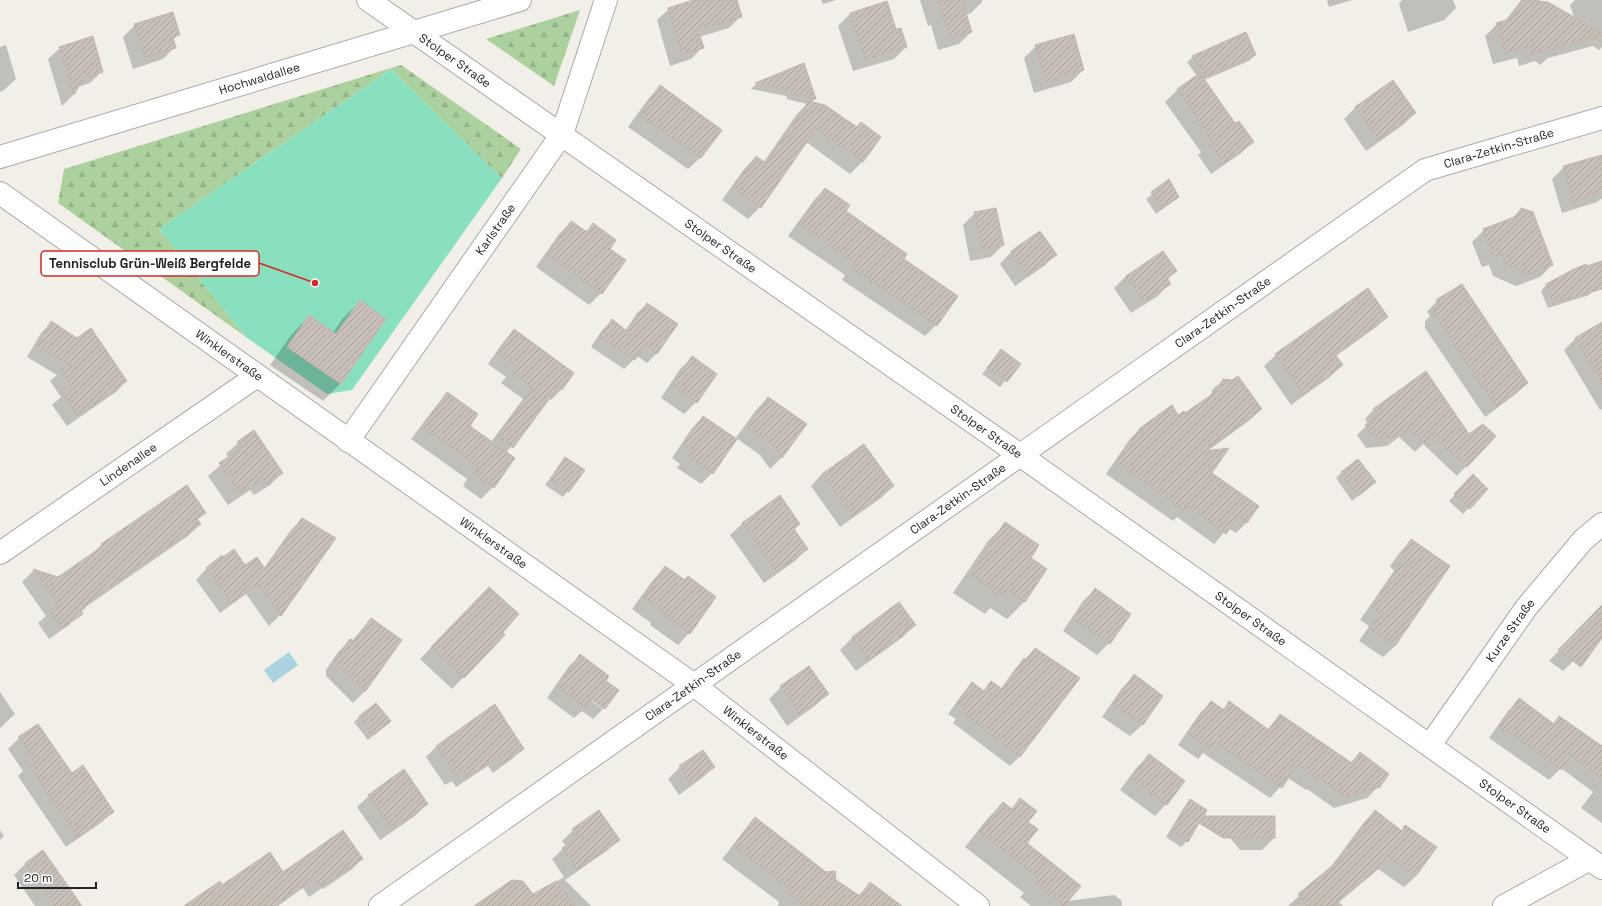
<svg xmlns="http://www.w3.org/2000/svg" width="1602" height="906" viewBox="0 0 1602 906" font-family="'Space Grotesk',sans-serif">
  <defs>
    <pattern id="forest-firs" width="22" height="20" patternUnits="userSpaceOnUse"><rect width="22" height="20" fill="#add19e"/><path d="M5 1l3.5 6h-7zM16 11l3.5 6h-7z" fill="#95b388"/></pattern>
    <pattern id="building-hatch" width="6" height="6" patternUnits="userSpaceOnUse"><rect width="6" height="6" fill="#c7bfb8"/><path d="M-1 1l2-2M0 6l6-6M5 7l2-2" fill="none" stroke="#aba49e"/></pattern>
  </defs>
  <rect width="100%" height="100%" fill="#f2efe9"/>
  <path fill="url(#forest-firs)" d="M580,10l-26,76 -68,-47z
    M401,65l120,84 -19,29 -111,-109 -232,160 87,108 -188,-134 6,-34z"/>
  <path fill="#88e0be" d="M391,69l111,109 -150,212 -25,4 -81,-57 -87,-108z"/>
  <path fill="#aad3df" d="M289,652l9,13 -25,18 -9,-13z"/>
  <path fill="#0003" d="M709,0h27l5,16 -12,12 -30,9 3,11 -11,11 -21,7 -13,-46 12,-11z
    M821,0h15l-13,4z
    M920,0h62v2l-11,11 -5,2 5,17 -12,12 -21,6 -7,-25 -3,1z
    M1327,0h25l-23,7z
    M1402,0h51l3,8 -12,12 -36,12 -9,-28z
    M1521,0h18l35,17 -4,-12 5,-5h27v47l-3,3 -6,-4 -45,12 -8,7 -5,-4 -16,5 -2,-8 -24,6 -8,-28 12,-12 8,-3z
    M887,3l9,28 10,16 -12,12 -41,12 -15,-45 12,-12z
    M135,25l43,10 -5,5 2,7 -12,12 -30,10 -10,-32z
    M6,45l10,34 -12,11 -4,2v-45z
    M1036,46l47,24 -12,12 -37,11 -10,-35z
    M60,48l42,23 -12,12 -12,4 -5,8 -11,11 -14,-47z
    M1255,55l-6,6 -45,19 31,45 17,17 -12,12 -29,20 -13,-19 3,-3 -36,-50 12,-12 20,-14 -10,-14 6,-5z
    M804,65l11,34 -4,4 46,25 22,9 -17,25 -12,12 -44,-32 -46,65 -12,12 -26,-19 22,-31 12,-12 7,6 34,-49 10,-10 -20,-5 -1,-3 -35,-7 5,-5z
    M660,87l61,43 -21,28 -12,11 -60,-42 21,-29z
    M1356,107l59,6 -12,12 -37,26 -22,-32z
    M1602,166v32l-5,4 -35,11 -10,-34 12,-12z
    M1169,181l9,16 -22,17 -10,-15z
    M825,189l19,22 58,48 34,66 -11,11 -83,-56 3,-5 -57,-39 26,-36z
    M1521,209l31,56 -12,12 -24,9 -23,-10 -4,-11 -7,2 -10,-25 12,-12 27,-11z
    M975,213l28,32 -12,12 -21,4 -7,-36z
    M571,222l14,10 8,-7 16,24 -8,44 -12,12 -53,-38 23,-33z
    M1040,232l15,23 -11,11 -29,20 -15,-22 11,-12z
    M1163,252l13,19 -9,9 2,4 -11,12 -27,17 -17,-25 12,-12z
    M1586,265l9,25 -6,5 -41,13 -7,-17 5,-6z
    M1437,301l90,82 -11,11 -31,23 -60,-89v-7l5,-5 -3,-4z
    M360,302l25,17 -45,65 -17,17 -53,-36 22,-31 17,-18 24,17 9,-14z
    M647,304l10,49 -10,10 -10,-7 -13,13 -33,-22 11,-17 10,-9 13,10 12,-18z
    M1387,317l-12,11 -39,28 6,9 -12,12 -39,28 -27,-39 12,-11z
    M51,323l75,58 -10,11 -49,34 -15,-21 9,-8 -11,-16 7,-6 -30,-18 14,-24z
    M1602,323v86l-2,1 -36,-60 11,-11z
    M515,330l58,43 -12,17 -10,10 -3,-2 -42,55 -13,34 -12,12 -18,-13 4,-7 -56,-40 25,-33 12,-12 20,32 23,16 32,-43 -22,-16 5,-6 -18,-13 16,-23z
    M1001,351l18,13 -19,23 -18,-13z
    M692,358l24,16 -20,28 -12,12 -23,-16 19,-29z
    M1223,380l38,29 -11,11 -44,32 4,21 48,33 -12,17 -10,10 -8,-5 -14,16 -37,-27 -4,4 -67,-47 24,-35 11,-11 44,-14 26,-18 1,-6z
    M768,398l14,59 -12,12 -10,-14 -24,-17 -24,35 -11,11 -24,-16 3,-4 -8,-6 20,-30 11,-11 32,22 21,-29z
    M1374,409l95,26 26,1 -38,40 -34,-32 -8,8 -16,-15 -12,9 -21,2 -9,-13 11,-11 -3,-5z
    M238,443l44,30 -12,12 -16,10 -4,-5 -22,15 -20,-29 21,-18 -3,-4z
    M565,458l18,13 -20,26 -18,-12z
    M1342,472l33,10 -23,19 -16,-23z
    M822,474l71,12 -12,12 -41,29 -29,-41z
    M1473,476l-4,32 -6,6 -14,-13z
    M780,497l19,27 -6,6 14,19 -12,12 -31,22 -34,-48 12,-11z
    M204,513l-7,7 3,4 -12,12 -101,70 -18,19 -20,14 -11,-16 8,-7 -24,-34 12,-12 24,8 32,-22 12,-12z
    M302,519l32,19 -54,77 -11,11 -23,-32 -26,19 -24,-33 11,-12 16,-10 22,8 19,2 27,-38z
    M1005,524l24,34 -5,44 -17,17 -17,-11 -5,6 -32,-21 35,-52z
    M1412,540l36,26 -53,80 -12,11 -24,-16 10,-15 -9,-6 34,-49 -4,-5 10,-14z
    M665,568l24,65 -11,12 -28,-20 1,-2 -19,-14 21,-29z
    M1095,590l14,53 -12,12 -34,-24 20,-30z
    M477,600l27,35 -52,54 -32,-30z
    M899,604l15,21 -11,12 -47,34 -16,-21 12,-12z
    M1602,606v28l-39,37 -14,-10z
    M371,619l30,21 -37,52 -11,11 -27,-27v-6l12,-18 12,-12 2,1z
    M1035,649l44,29 -60,79 -9,9 -57,-43 3,-4 -8,-5 15,-21 9,-10 11,8 9,-9 9,7 14,-20z
    M580,656l25,25 12,9 -13,19 -16,-12 -1,1 16,11 -10,10 -11,-8 -8,7 -27,-20 22,-32z
    M809,667l19,27 -12,11 -29,21 -18,-27 12,-12z
    M1134,676l28,20 -20,29 -12,11 -28,-19 20,-29z
    M0,692l15,22 -15,14z
    M1519,700l34,24 7,-7 42,30v76l-21,-15 12,-16 -32,-24 -12,12 -60,-42 19,-27z
    M1211,702l11,8 8,-7 37,27 13,-15 70,48 10,-10 19,33 -12,12 -33,10 -27,-19 -1,1 -18,-12 -18,20 -67,-45 -5,6 -20,-14 22,-32z
    M495,705l28,44 -11,10 -19,14 -5,-7 -32,21 -4,-6 -7,4 -19,-28 11,-11z
    M360,716l30,5 -22,19 -14,-18z
    M19,738l94,73 -11,11 -36,25 -48,-71 5,-5 -15,-22z
    M1149,756l17,48 -11,12 -35,-26 17,-23z
    M680,767h34l-12,11 -23,17 -11,-16z
    M369,796l58,8 -12,12 -35,24 -23,-33z
    M1021,799l6,23 -2,21 42,58 47,-6 7,5 1,6h-91l-11,-9 4,-4 -59,-46 23,-29 15,-15 8,6z
    M1190,801l-3,40 -6,6 -15,-10 19,-31z
    M599,811l20,28 -11,11 -43,30 26,26h-105l47,-11 31,-18 -12,-18 14,-13 -4,-5 11,-11z
    M1375,811l26,20 5,-5 29,21 -19,29 -12,11 -26,-18 -39,33 4,4h-55l42,-38 34,-46z
    M755,819l103,77 12,-13 30,23h-122l1,-4 -57,-43 22,-28z
    M1223,829l51,9 -12,12h-22z
    M0,830l4,6 -4,4z
    M362,859l-11,11 -28,19 -1,-1 -13,9 -6,-9 -25,18h-90l95,-33z
    M26,863l55,43h-46l-21,-31z"/>
  <path fill="url(#building-hatch)" stroke="#c4b6ab" d="M693,0h44l5,17 -44,13 6,18 -22,6 -14,-46z
    M938,0h24l10,32 -22,7z
    M1523,0l25,2 54,31v3l-45,11 -4,7 -6,-4 -16,5 -2,-8 -24,6 -9,-30 14,-4z
    M887,1l9,28 5,-1 6,19 -42,13 -15,-47z
    M173,12l7,23 -7,2 3,11 -31,9 -11,-33z
    M1246,32l10,23 -49,21 -15,-20z
    M1074,34l10,36 -38,12 -11,-37z
    M93,36l10,36 -19,5 -10,18 -15,-48z
    M804,63l12,36 -24,-5 -1,-3 -36,-8z
    M1200,73l35,50 4,-2 15,21 -30,21 -15,-20 3,-3 -35,-51z
    M1393,80l23,33 -38,27 -23,-33z
    M660,85l62,45 -21,28 -62,-43z
    M809,101l16,4 32,22 4,-5 20,15 -18,25 -47,-33 -55,79 -28,-20 23,-32 10,7z
    M1602,155v38l-29,9 -10,-36z
    M1169,179l10,18 -17,12 -11,-17z
    M825,188l25,17 -4,6 61,43 -3,5 54,37 -21,30 -85,-58 3,-5 -56,-39z
    M996,208l8,37 -22,5 -8,-38z
    M1521,208l12,4 20,53 -24,9 -24,-10 -4,-10 -8,2 -10,-27 34,-13z
    M571,221l16,11 6,-9 23,17 -6,9 16,11 -24,34 -55,-39z
    M1040,231l17,24 -30,20 -16,-24z
    M1163,251l14,20 -10,7 4,6 -28,18 -17,-26z
    M1602,261v28l-49,14 -7,-19 28,-15 12,-5 1,2z
    M1462,284l66,99 -32,24 -64,-95 8,-6 -4,-6z
    M1368,288l20,29 -53,37 8,11 -40,29 -28,-40z
    M360,300l26,19 -45,65 -54,-37 22,-32 27,19z
    M647,303l31,21 -21,30 -12,-9 -10,15 -35,-23 12,-18 15,12z
    M51,321l26,17 14,-10 36,53 -49,35 -16,-22 10,-7 -12,-17 9,-5 -32,-19z
    M1602,322v62l-27,-46z
    M514,329l60,44 -12,17 -4,-3 -45,61 -16,-12 36,-48 -22,-16 5,-6 -19,-13z
    M1001,349l20,15 -14,18 -20,-14z
    M692,356l25,18 -20,29 -25,-18z
    M1426,371l43,63 14,-10 13,12 -29,31 -36,-32 -6,8 -16,-14 -12,8 -21,2 -11,-14 13,-9 -5,-7z
    M1238,376l24,33 -58,42 25,-3 -17,25 47,33 -12,17 -9,-7 -12,18 -39,-28 -3,5 -68,-49 24,-34 32,-23 6,10 6,-4 1,2 36,-25 2,-9 9,1z
    M447,392l31,22 -8,12 45,32 -21,30 -20,-14 5,-7 -57,-40z
    M768,397l39,27 -25,34 -10,-14 -25,-18z
    M703,416l34,23 -24,35 -25,-18 3,-4 -9,-6z
    M254,430l29,43 -17,11 -3,-5 -23,15 -21,-31 23,-15 -5,-6z
    M864,444l30,42 -42,30 -30,-42z
    M565,457l20,13 -16,22 -19,-13z
    M1358,459l18,23 -18,14 -17,-24z
    M1473,474l15,15 -18,20 -16,-15z
    M187,485l19,28 -9,6 4,5 -109,75 1,2 -13,8 3,5 -21,14 -13,-17 9,-6 -25,-36 25,8 45,-31 -2,-2z
    M780,495l20,29 -6,5 14,20 -32,23 -34,-49z
    M302,518l34,20 -55,78 -23,-32 -27,19 -25,-35 16,-13 1,2 11,-8 11,16 12,-8 8,12z
    M1005,522l34,23 -8,13 16,11 -22,33 -18,-12 -4,7 -33,-22z
    M1411,539l39,27 -55,80 -25,-17 10,-15 -9,-7 31,-46 10,8 -11,-15z
    M665,566l20,14 3,-4 28,21 -26,37 -29,-22 1,-2 -19,-13z
    M489,587l30,27 -16,18 2,3 -41,43 -33,-31z
    M1095,588l36,26 -21,30 -36,-25z
    M899,602l17,23 -47,35 -17,-23z
    M1602,605v33l-21,29 -23,-17z
    M371,618l31,22 -37,52 -31,-31 16,-22 4,2z
    M1035,648l45,30 -60,79 -58,-44 3,-4 -8,-5 15,-22 12,9 7,-10 11,8 22,-31 2,2z
    M580,654l29,22 -3,5 13,9 -14,19 -13,-9 -6,8 -29,-21z
    M809,666l20,28 -30,20 -19,-28z
    M1134,674l29,22 -20,29 -30,-20z
    M1519,698l35,26 5,-8 43,30v33l-31,-23 -10,14 -62,-44z
    M1211,701l13,9 5,-9 40,29 11,-16 72,49 8,-11 29,22 -9,13 -35,10 -26,-19 -1,1 -21,-14 -15,23 -68,-46 -4,7 -22,-15z
    M376,703l15,18 -17,14 -15,-19z
    M495,704l29,45 -21,14 -4,-7 -32,21 -4,-6 -7,5 -20,-30z
    M38,724l34,49 11,-8 31,47 -37,25 -49,-73 6,-4 -16,-23z
    M703,750l12,17 -24,17 -12,-18z
    M1149,754l36,27 -18,24 -36,-27z
    M404,769l24,35 -36,25 -24,-34z
    M1020,798l17,13 -9,11 10,7 -11,14 54,43 -17,20 -30,-24 4,-4 -59,-46 24,-30 9,7z
    M1190,799l17,11 -3,6h71v22h-52l-24,-15 -11,19 -17,-11z
    M599,810l21,30 -43,30 -15,-22 16,-11 -6,-8z
    M1375,810l27,21 3,-6 32,22 -21,29 -26,-17 -57,47h-25l-10,-12 40,-33z
    M755,817l71,55 9,-1 1,9 24,16 10,-14 32,24h-97l-17,-13 3,-3 -58,-44z
    M343,830l20,29 -42,27 -6,-8 -41,28h-90l36,-25 2,4 48,-33 13,20z
    M43,850l39,56h-27l-30,-43z
    M512,880l11,1 10,13 23,-13 19,25h-101z"/>
  <g fill="none" stroke-linecap="round" stroke-linejoin="round">
    <defs>
      <g id="street">
        <path id="s1" d="M368,0l652,455 582,413"/>
        <path id="s2" d="M0,157l520,-157"/>
        <path id="s3" d="M0,193l694,492 284,221"/>
        <path id="s4" d="M348,441l214,-307 44,-134"/>
        <path id="s5" d="M0,553l257,-177"/>
        <path id="s6" d="M1430,745l96,-137 57,-68 19,-16"/>
        <path id="s7" d="M380,906l1045,-736 177,-52"/>
        <path d="M1504,906l86,-47"/>
      </g>
    </defs>
    <use href="#street" stroke="#a9a9a9" stroke-width="24"/>
    <use href="#street" stroke="#fff" stroke-width="22"/>
  </g>
  <g text-anchor="middle" dominant-baseline="central" stroke-width="3.5" stroke-linejoin="round" paint-order="stroke">
    <g font-size="12" fill="#222" stroke="#fff">
      <text stroke="none"><textPath href="#s1" startOffset="106">Stolper Straße</textPath></text>
      <text stroke="none"><textPath href="#s2" startOffset="271">Hochwaldallee</textPath></text>
      <text stroke="none"><textPath href="#s7" startOffset="1355">Clara-Zetkin-Straße</textPath></text>
      <text stroke="none"><textPath href="#s4" startOffset="258">Karlstraße</textPath></text>
      <text stroke="none"><textPath href="#s1" startOffset="430">Stolper Straße</textPath></text>
      <text stroke="none"><textPath href="#s7" startOffset="1031">Clara-Zetkin-Straße</textPath></text>
      <text stroke="none"><textPath href="#s3" startOffset="281">Winklerstraße</textPath></text>
      <text stroke="none"><textPath href="#s1" startOffset="754">Stolper Straße</textPath></text>
      <text stroke="none"><textPath href="#s5" startOffset="156">Lindenallee</textPath></text>
      <text stroke="none"><textPath href="#s7" startOffset="707">Clara-Zetkin-Straße</textPath></text>
      <text stroke="none"><textPath href="#s3" startOffset="605">Winklerstraße</textPath></text>
      <text stroke="none"><textPath href="#s1" startOffset="1078">Stolper Straße</textPath></text>
      <text stroke="none"><textPath href="#s6" startOffset="140">Kurze Straße</textPath></text>
      <text stroke="none"><textPath href="#s7" startOffset="383">Clara-Zetkin-Straße</textPath></text>
      <text stroke="none"><textPath href="#s3" startOffset="929">Winklerstraße</textPath></text>
      <text stroke="none"><textPath href="#s1" startOffset="1402">Stolper Straße</textPath></text>
    </g>
  </g>
  <path fill="none" stroke="#d62828" stroke-width="1.5" d="M315 283L259 263"/>
  <circle fill="#d62828" stroke="#fff" stroke-width="1.5" cx="315" cy="283" r="4"/>
  <rect fill="#fff" stroke="#d62828" stroke-width="1.5" x="41" y="251" width="218" height="25" rx="4"/>
  <g font-size="13" text-anchor="middle" font-weight="bold" fill="#222">
    <text x="150" y="268">Tennisclub Grün-Weiß Bergfelde</text>
  </g>
  <path d="M18 882v6h78v-6" fill="none" stroke="#222222" stroke-width="2"/>
  <text x="24" y="882" font-size="12" fill="#222222" stroke="#ffffff" stroke-width="3" paint-order="stroke">20 m</text>
</svg>
